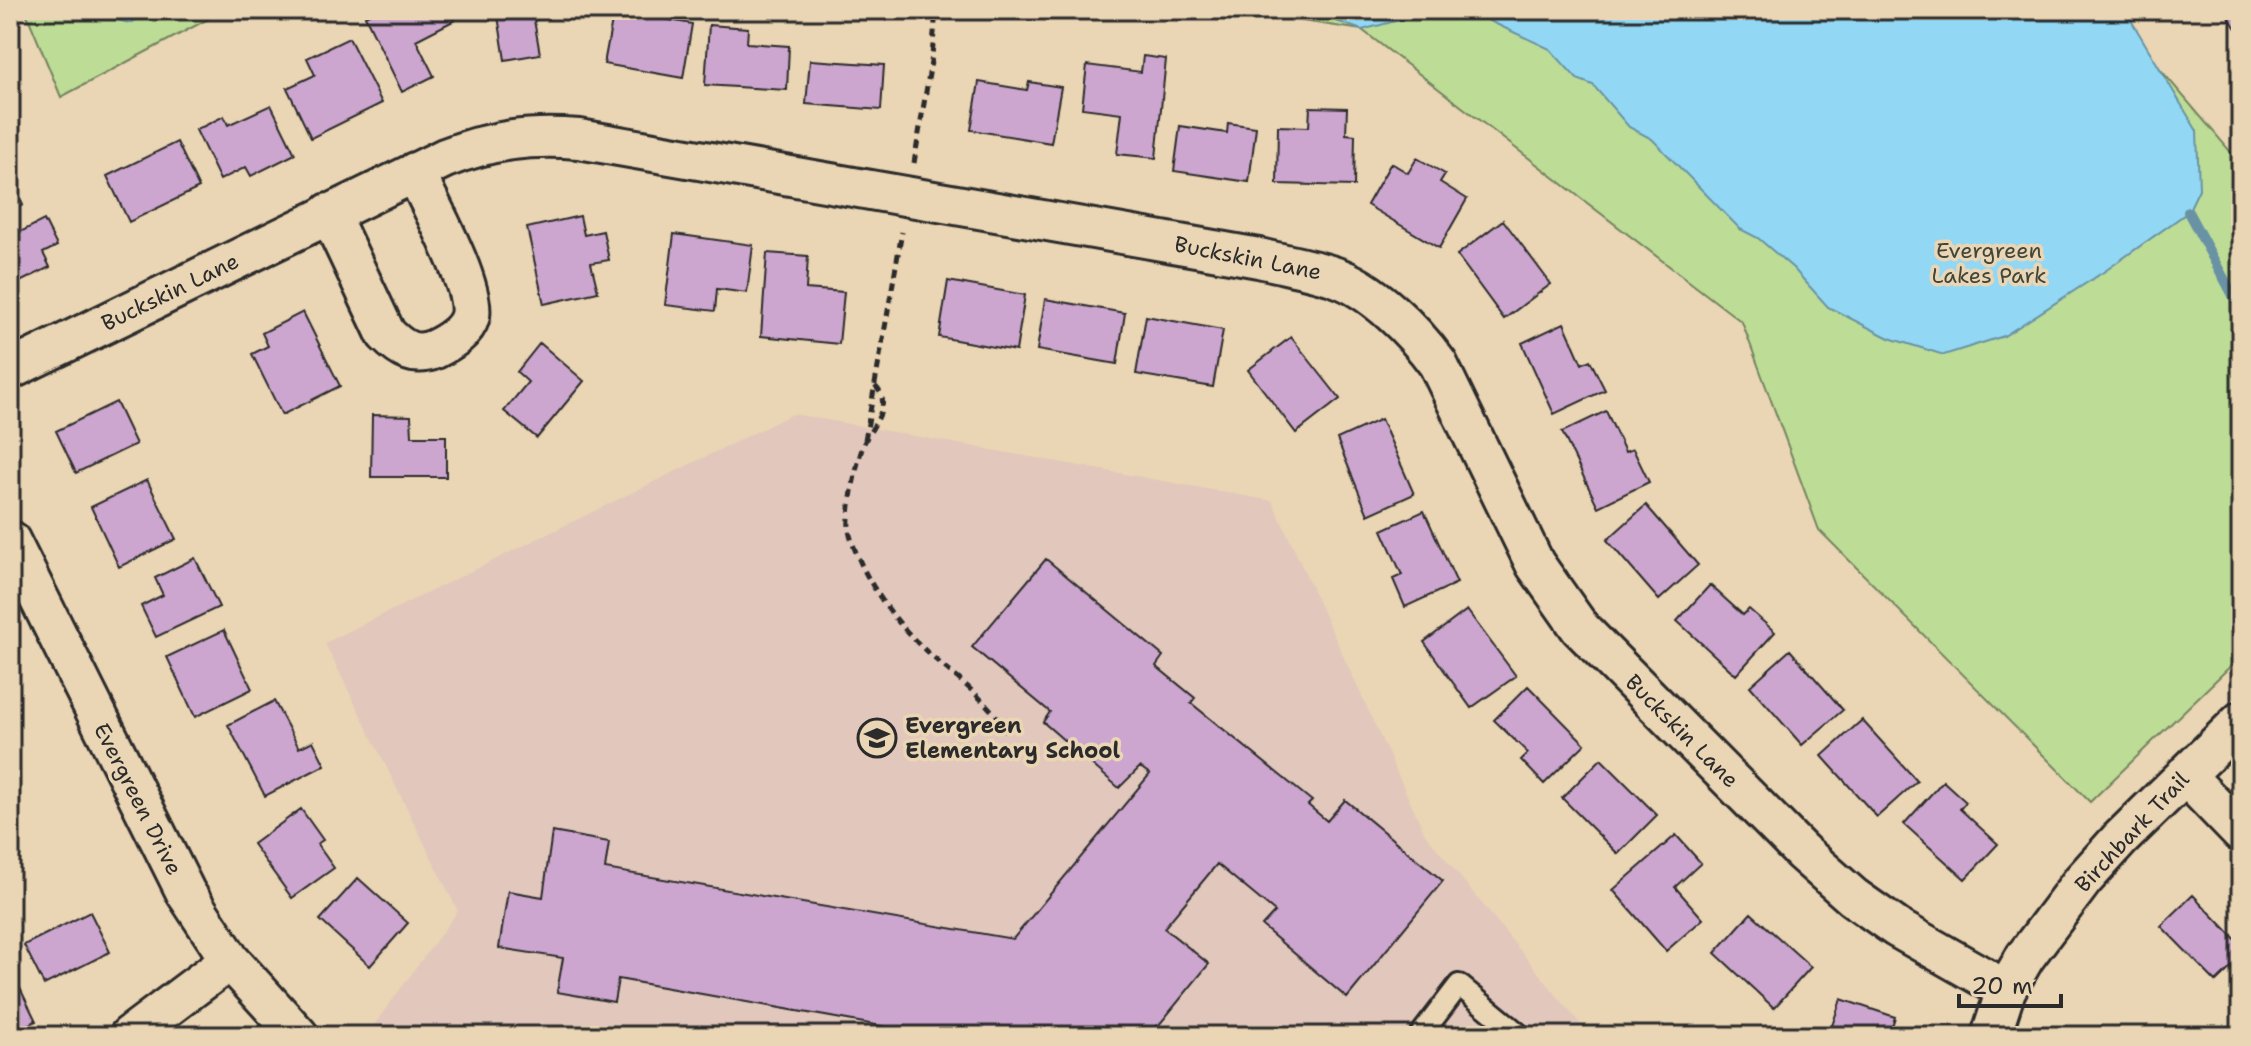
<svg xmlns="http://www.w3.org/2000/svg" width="2251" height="1046" viewBox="0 0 2251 1046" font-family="'Shantell Sans',sans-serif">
  <rect width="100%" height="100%" fill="#ead5b4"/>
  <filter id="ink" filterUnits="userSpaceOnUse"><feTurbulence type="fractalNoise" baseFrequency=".0125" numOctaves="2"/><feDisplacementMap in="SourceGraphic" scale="16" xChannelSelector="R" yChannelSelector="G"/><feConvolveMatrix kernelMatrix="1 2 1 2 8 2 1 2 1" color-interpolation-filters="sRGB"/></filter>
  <g filter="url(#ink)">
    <path fill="#e1c7bc" d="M793,414l479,87 153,333 165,202h-1224l92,-125 -133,-268z"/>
    <path fill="#bddc95" stroke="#748460" stroke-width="2" d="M25,10h200l-164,87z
      M1229,10h881l131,154v492l-151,146 -271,-272 -77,-208 -380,-292z"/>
    <path fill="#92d8f4" stroke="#6993a4" stroke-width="2" d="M73,10h83l-26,13z
      M1305,10h131l-74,20z
      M1466,10h659l72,121 2,58 -11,23 -83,59 -101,65 -60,19 -55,-17 -61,-31 -35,-39 -35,-30 -18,-9 -88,-90 -23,-12 -36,-42 -16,-6 -27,-30z"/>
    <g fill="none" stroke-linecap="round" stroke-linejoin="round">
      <path stroke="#6993a4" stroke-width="10" d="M2188,212l53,98"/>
    </g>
    <path fill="#cca6cf" stroke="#2b2b2b" stroke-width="2" d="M377,10h73l5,10 -39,20 18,36 -32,16 -37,-76z
      M497,10h83v2l-46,8 6,34 -35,6z
      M614,10l78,14 -9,54 -79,-14z
      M2224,10h17v26z
      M709,25l39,3 -1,15 42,3 -2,44 -82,-5z
      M349,38l33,65 -71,35 -24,-50 28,-13 -8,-17z
      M1143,56l23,3 -10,99 -39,-4 5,-41 -40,-5 5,-43 54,7z
      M810,60l74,5 -3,45 -75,-6z
      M979,82l48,8 2,-8 32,5 -10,56 -80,-13z
      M271,105l24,49 -44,22 -5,-9 -26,13 -24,-50 28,-14 4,9z
      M1310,107l37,1 -1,26 9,1 -1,51 -77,-2 1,-58 31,1z
      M1228,123l28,4 -7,55 -75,-11 6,-45 47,7z
      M177,142l22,46 -70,34 -22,-46z
      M1417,158l28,16 -5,8 27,17 -28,49 -72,-43 24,-42 17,10z
      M10,179l13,26 -13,6z
      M580,216l4,19 19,-4 6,29 -18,3 7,29 -54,12 -17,-76z
      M44,220l13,26 -14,7 7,14 -40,20v-50z
      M1503,220l48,64 -47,35 -47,-64z
      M674,234l79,11 -6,48 -30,-4 -2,22 -50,-6z
      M767,253l41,3 -2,33 38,3 -5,52 -78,-8z
      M948,281l77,14 -9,56 -77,-14z
      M1045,299l80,14 -8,51 -80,-14z
      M303,312l37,74 -58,29 -30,-61 16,-8 -6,-13z
      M1146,316l77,14 -10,57 -77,-13z
      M1564,323l18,41 8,-4 15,30 -51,24 -32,-71z
      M1291,337l49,62 -44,34 -48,-63z
      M540,343l44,38 -47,57 -33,-27 24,-29 -11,-10z
      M116,402l20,42 -60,29 -20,-42z
      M1606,411l19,41 8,-3 16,33 -51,25 -36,-75z
      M372,415l39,1 1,20h34v41h-75z
      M1381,419l33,75 -46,21 -31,-76z
      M147,480l29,59 -57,28 -28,-60z
      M1646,505l52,60 -39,35 -52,-60z
      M1424,511l33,72 -52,24 -12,-28 9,-4 -20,-45z
      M195,558l24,49 -63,30 -15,-31 22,-11 -8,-17z
      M1046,559l117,97 -7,10 39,32 -4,5 121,98 -4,4 19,16 18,-21 98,81 -96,117 -85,-72 13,-14 -58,-48 -53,64 45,36 -50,61 -24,11h-198l-319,-57 -4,23 -57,-10 6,-34 -64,-10 9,-57 35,6 9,-65 57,10 -4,27 408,70 137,-165 -10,-7 -21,21 -76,-66 7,-10 -78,-65z
      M1710,585l33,30 6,-6 26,23 -39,43 -59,-54z
      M1467,610l49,66 -45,32 -47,-66z
      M224,630l28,59 -57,28 -28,-60z
      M1790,650l53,60 -41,35 -52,-59z
      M1528,686l57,58 -41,40 -23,-24 7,-7 -34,-33z
      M274,701l25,47 14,-7 12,24 -60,31 -37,-71z
      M1862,720l55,61 -40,36 -55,-61z
      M1601,759l56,56 -39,39 -56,-56z
      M1943,781l23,21 -6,7 38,35 -33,35 -61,-55z
      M301,809l22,31 -6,4 17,24 -42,30 -39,-54z
      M1676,835l25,28 -26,24 28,32 -37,32 -53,-61z
      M358,878l50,45 -38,43 -50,-46z
      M2193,895l48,50v13l-25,24 -55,-56z
      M90,912l20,40 -66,33 -20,-40z
      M1751,913l60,54 -37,41 -59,-55z
      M15,978l21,43 -26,12v-53z
      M1841,999l54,18 -6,19h-50l-9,-4z
      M2241,1021v15h-4l-1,-14z"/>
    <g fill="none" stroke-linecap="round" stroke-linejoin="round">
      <defs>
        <path id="service" d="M1420,1036l39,-51 62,51"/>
        <path id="minor" d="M329,213l57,121c15,15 28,24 49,15 14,-7 31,-17 35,-33 6,-29 -41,-114 -55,-144
          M10,370l435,-212c46,-18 85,-23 134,-19l680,119c24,6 50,10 74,18 39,12 82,56 105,88l97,200 45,64 222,224 51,45 44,31 109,62
          M10,540l176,353 44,67 69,76
          M2185,775l56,58
          M129,1036l101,-76
          M1991,1036l15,-46 19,-33 58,-77 37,-41 121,-118"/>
      </defs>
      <use href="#service" stroke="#2b2b2b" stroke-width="26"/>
      <use href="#minor" stroke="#2b2b2b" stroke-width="44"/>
      <path stroke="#2b2b2b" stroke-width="5" stroke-dasharray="8 6" stroke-linecap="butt" d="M914,163l18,-107 4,-46
        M875,386c18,17 -1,38 -9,53 -9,17 -21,79 -16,96 13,44 43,85 76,116 28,26 61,47 81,81
        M865,440l37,-208"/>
      <use href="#service" stroke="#ead5b4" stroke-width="20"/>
      <use href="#minor" stroke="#ead5b4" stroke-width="38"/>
    </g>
  </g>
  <defs>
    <symbol id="school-ring" viewBox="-11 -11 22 22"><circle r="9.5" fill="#ead5b4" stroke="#2b2b2b" stroke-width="1.5"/><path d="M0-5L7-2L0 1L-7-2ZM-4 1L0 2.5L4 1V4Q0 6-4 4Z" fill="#2b2b2b"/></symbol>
  </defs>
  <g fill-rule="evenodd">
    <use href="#school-ring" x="855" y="716" width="44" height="44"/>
  </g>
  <g text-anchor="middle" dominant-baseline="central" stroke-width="7" stroke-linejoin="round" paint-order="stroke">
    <g font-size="22" fill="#41463b" stroke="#ead5b4">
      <text x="1989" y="250">Evergreen<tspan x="1989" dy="25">Lakes Park</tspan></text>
    </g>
    <g font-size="22" fill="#2b2b2b" stroke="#ead5b4">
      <text transform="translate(1248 258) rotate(11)">Buckskin Lane</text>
      <text transform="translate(170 292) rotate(-26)">Buckskin Lane</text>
      <text transform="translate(1682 731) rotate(45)">Buckskin Lane</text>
      <text transform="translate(138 799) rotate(63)">Evergreen Drive</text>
      <text transform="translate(2132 832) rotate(-47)">Birchbark Trail</text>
    </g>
    <g font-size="22" font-weight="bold" fill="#2b2b2b" stroke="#ead5b4" text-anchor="start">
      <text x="905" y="725">Evergreen<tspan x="905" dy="25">Elementary School</tspan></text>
    </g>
  </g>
  <rect width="2251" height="1046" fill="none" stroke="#ead5b4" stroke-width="40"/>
  <rect x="20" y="20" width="2211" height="1006" fill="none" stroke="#2b2b2b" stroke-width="3" filter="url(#ink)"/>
  <path d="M1959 994v12h102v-12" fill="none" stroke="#2b2b2b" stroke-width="4"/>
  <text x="1971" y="994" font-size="24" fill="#2b2b2b" stroke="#ead5b4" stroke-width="6" paint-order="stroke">20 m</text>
</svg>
